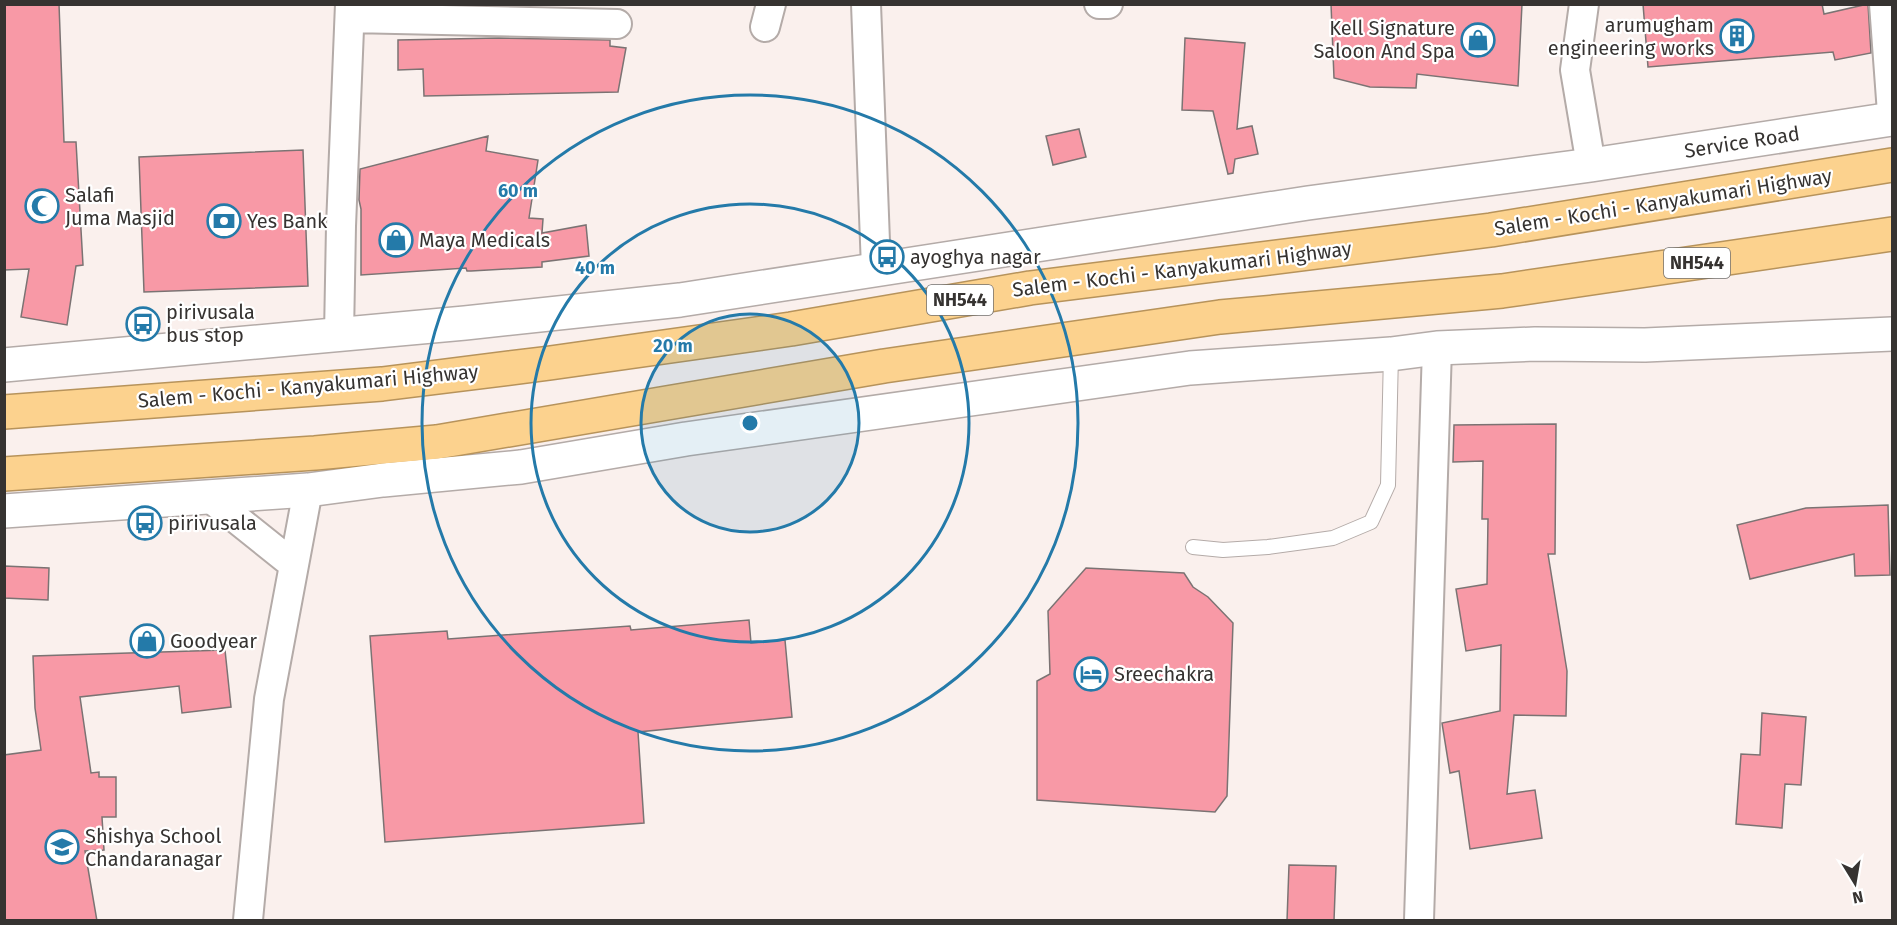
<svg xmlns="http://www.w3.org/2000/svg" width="1897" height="925" viewBox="0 0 1897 925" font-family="'Fira Sans',sans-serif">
  <rect width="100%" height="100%" fill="#faf0ed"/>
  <path fill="#f899a6" stroke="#7b7373" stroke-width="1.5" d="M4,4h55l5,138h12l7,123 -7,1 -9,59 -46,-8 8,-48 -25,1z
    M1331,4h191l-4,82 -101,-12 -1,14 -46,-1 -36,-9z
    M1643,4h179l2,10 44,-10 3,49 -36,7 -2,-8 -185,15z
    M499,38l111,2v6l16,2 -8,44 -194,4 -1,-27 -25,1v-30z
    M1185,38l60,5 -8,86 15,-3 6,28 -23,5 -2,14 -5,1 -15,-63 -31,-1z
    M1079,129l7,28 -33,8 -7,-29z
    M488,136l-2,15 52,9 -9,58 14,1 -1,14 44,-8 3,31 -47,6v5l-71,4h-4l-1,-3 -105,7v-66l-2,-9 1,-31z
    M303,150l5,136 -164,6 -5,-135z
    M1556,424l-1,130h-7l19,117 -1,45 -52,-1 -7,79 28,-4 7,48 -72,11 -11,-78 -9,2 -8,-50 58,-12 1,-66 -35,6 -10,-62 31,-5 1,-65h-6l1,-58 -30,1 1,-37z
    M1888,505l2,70 -35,1 -1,-22 -104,25 -13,-54 69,-17z
    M4,566l45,2 -1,32 -44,-2z
    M1086,568l98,5 9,14 15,10 25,26 -6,173 -12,16 -178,-12v-119l13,-7 -2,-63z
    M749,620l2,23 34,-3 7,77 -154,15 6,91 -259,19 -15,-206 77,-5 1,8 182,-13 1,4z
    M225,650l6,57 -49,6 -3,-27 -99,11 11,76 8,-1v5h17v40h-14l2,33 -19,1 12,70h-93v-166l37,-5 -6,-42 -2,-52z
    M1762,713l44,4 -5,68 -16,-1 -3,44 -46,-4 5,-70 19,1z
    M1289,865l47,1 -2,55h-47z"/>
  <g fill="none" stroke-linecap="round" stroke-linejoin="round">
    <defs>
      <path id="service" d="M1193,547l30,3 45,-3 65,-9 38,-16 17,-37 3,-131"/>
      <path id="minor" d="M866,4l10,264
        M1099,4h9
        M1584,4l-9,66 16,95
        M1884,4l8,109
        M350,18l267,6
        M765,27l6,-23
        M339,335l2,-109 9,-222
        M209,497l85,68
        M248,920l21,-221 39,-209
        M1419,920l18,-572"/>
      <path id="tertiary" d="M4,365l461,-42 215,-23 628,-97 283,-38 301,-46
        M4,511l304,-21 75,-10 138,-13 165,-28 504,-71 201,-14 46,-6 98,-4 110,1 247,-11"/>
      <path id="trunk" d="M4,412l378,-28 168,-21 241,-34 239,-41 461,-58 401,-65
        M4,474l311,-21 122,-11 447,-76 336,-49 282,-26 390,-57"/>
    </defs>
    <use href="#service" stroke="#b4aba8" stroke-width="16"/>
    <use href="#minor" stroke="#b4aba8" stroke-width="32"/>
    <use href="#tertiary" stroke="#b4aba8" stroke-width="36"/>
    <use href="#trunk" stroke="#b7935b" stroke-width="36"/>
    <use href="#service" stroke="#fff" stroke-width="14"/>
    <use href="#minor" stroke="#fff" stroke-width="28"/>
    <use href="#tertiary" stroke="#fff" stroke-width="33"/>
    <use href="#trunk" stroke="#fcd28e" stroke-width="33"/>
  </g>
  <circle cx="750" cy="423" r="109" fill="#247aa9" fill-opacity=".12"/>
  <g fill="none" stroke="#247aa9" stroke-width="3">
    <circle cx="750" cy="423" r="109"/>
    <circle cx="750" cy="423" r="219"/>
    <circle cx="750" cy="423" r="328"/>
  </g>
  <defs>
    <symbol id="building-ring" viewBox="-11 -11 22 22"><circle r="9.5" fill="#fff" stroke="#247aa9" stroke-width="1.5"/><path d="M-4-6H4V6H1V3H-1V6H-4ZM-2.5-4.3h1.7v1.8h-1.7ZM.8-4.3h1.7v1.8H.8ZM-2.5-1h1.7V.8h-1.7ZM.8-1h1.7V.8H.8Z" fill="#247aa9"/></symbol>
    <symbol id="shop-ring" viewBox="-11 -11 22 22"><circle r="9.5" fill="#fff" stroke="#247aa9" stroke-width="1.5"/><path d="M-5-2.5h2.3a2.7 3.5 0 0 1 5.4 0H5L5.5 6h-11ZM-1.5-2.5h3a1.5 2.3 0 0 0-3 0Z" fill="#247aa9"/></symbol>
    <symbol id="mosque-ring" viewBox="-11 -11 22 22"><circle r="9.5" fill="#fff" stroke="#247aa9" stroke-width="1.5"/><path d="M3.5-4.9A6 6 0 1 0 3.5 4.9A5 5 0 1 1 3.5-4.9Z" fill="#247aa9"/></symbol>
    <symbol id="bank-ring" viewBox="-11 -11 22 22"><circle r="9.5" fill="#fff" stroke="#247aa9" stroke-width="1.5"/><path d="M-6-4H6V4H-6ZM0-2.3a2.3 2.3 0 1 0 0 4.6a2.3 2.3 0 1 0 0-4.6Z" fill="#247aa9"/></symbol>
    <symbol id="bus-ring" viewBox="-11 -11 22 22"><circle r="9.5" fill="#fff" stroke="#247aa9" stroke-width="1.5"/><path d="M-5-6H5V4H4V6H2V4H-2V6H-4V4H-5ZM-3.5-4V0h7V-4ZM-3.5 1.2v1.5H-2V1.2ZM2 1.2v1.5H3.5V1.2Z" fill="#247aa9"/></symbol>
    <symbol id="hotel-ring" viewBox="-11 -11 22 22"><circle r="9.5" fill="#fff" stroke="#247aa9" stroke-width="1.5"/><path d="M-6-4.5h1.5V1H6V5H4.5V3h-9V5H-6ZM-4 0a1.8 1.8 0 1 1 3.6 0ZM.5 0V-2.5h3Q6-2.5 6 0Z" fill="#247aa9"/></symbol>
    <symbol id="school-ring" viewBox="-11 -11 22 22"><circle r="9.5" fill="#fff" stroke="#247aa9" stroke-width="1.5"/><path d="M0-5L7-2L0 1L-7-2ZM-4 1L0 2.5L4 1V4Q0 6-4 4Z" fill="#247aa9"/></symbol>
  </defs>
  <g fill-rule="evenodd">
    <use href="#building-ring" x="1718" y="17" width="38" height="38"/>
    <use href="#shop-ring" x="1459" y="21" width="38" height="38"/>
    <use href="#mosque-ring" x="23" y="187" width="38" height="38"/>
    <use href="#bank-ring" x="205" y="202" width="38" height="38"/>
    <use href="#shop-ring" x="377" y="221" width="38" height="38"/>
    <use href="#bus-ring" x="868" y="238" width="38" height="38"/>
    <use href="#bus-ring" x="124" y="305" width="38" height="38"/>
    <use href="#bus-ring" x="126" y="504" width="38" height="38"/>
    <use href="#shop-ring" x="128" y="622" width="38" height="38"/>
    <use href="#hotel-ring" x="1072" y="655" width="38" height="38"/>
    <use href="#school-ring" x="43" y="828" width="38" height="38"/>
  </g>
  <g text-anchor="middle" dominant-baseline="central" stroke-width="4.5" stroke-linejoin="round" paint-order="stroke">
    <g fill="#fff" stroke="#72706f" stroke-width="1.5">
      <rect x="1664" y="248" width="66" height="30" rx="4.5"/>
      <rect x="927" y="285" width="66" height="30" rx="4.5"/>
    </g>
    <g font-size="18" font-weight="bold" fill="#363331">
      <text x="1697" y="263">NH544</text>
      <text x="960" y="300">NH544</text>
    </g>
    <g font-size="20" fill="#363331" stroke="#fff" text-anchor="start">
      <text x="1714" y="25" text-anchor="end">arumugham<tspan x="1714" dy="23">engineering works</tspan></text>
      <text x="1455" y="28" text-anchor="end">Kell Signature<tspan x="1455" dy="23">Saloon And Spa</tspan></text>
      <text x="65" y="195">Salafi<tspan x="65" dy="23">Juma Masjid</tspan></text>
      <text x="247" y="221">Yes Bank</text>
      <text x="419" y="240">Maya Medicals</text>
      <text x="910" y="257">ayoghya nagar</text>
      <text x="166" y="312">pirivusala<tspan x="166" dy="23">bus stop</tspan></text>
      <text x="168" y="523">pirivusala</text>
      <text x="170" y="641">Goodyear</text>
      <text x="1114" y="674">Sreechakra</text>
      <text x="85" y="836">Shishya School<tspan x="85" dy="23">Chandaranagar</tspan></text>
    </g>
    <g font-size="20" fill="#363331" stroke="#fff">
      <text transform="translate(1742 142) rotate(-9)">Service Road</text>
      <text transform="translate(1663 202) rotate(-9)">Salem - Kochi - Kanyakumari Highway</text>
      <text transform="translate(1182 269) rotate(-7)">Salem - Kochi - Kanyakumari Highway</text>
      <text transform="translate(308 386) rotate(-5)">Salem - Kochi - Kanyakumari Highway</text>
    </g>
  </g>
  <circle cx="750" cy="423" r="9" fill="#247aa9" stroke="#fff" stroke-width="3"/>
  <g font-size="18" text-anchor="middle" font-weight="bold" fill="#247aa9" stroke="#fff" stroke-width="4.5" stroke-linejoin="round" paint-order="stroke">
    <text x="518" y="197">60 m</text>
    <text x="595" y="274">40 m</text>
    <text x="673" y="352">20 m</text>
  </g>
  <rect width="1897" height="925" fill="none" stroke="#363331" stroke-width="12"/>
  <g transform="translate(1855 883) rotate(169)" stroke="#ffffff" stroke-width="4.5" paint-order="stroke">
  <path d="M0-4.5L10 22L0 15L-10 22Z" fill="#363331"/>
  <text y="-9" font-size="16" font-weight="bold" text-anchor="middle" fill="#363331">N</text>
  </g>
</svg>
